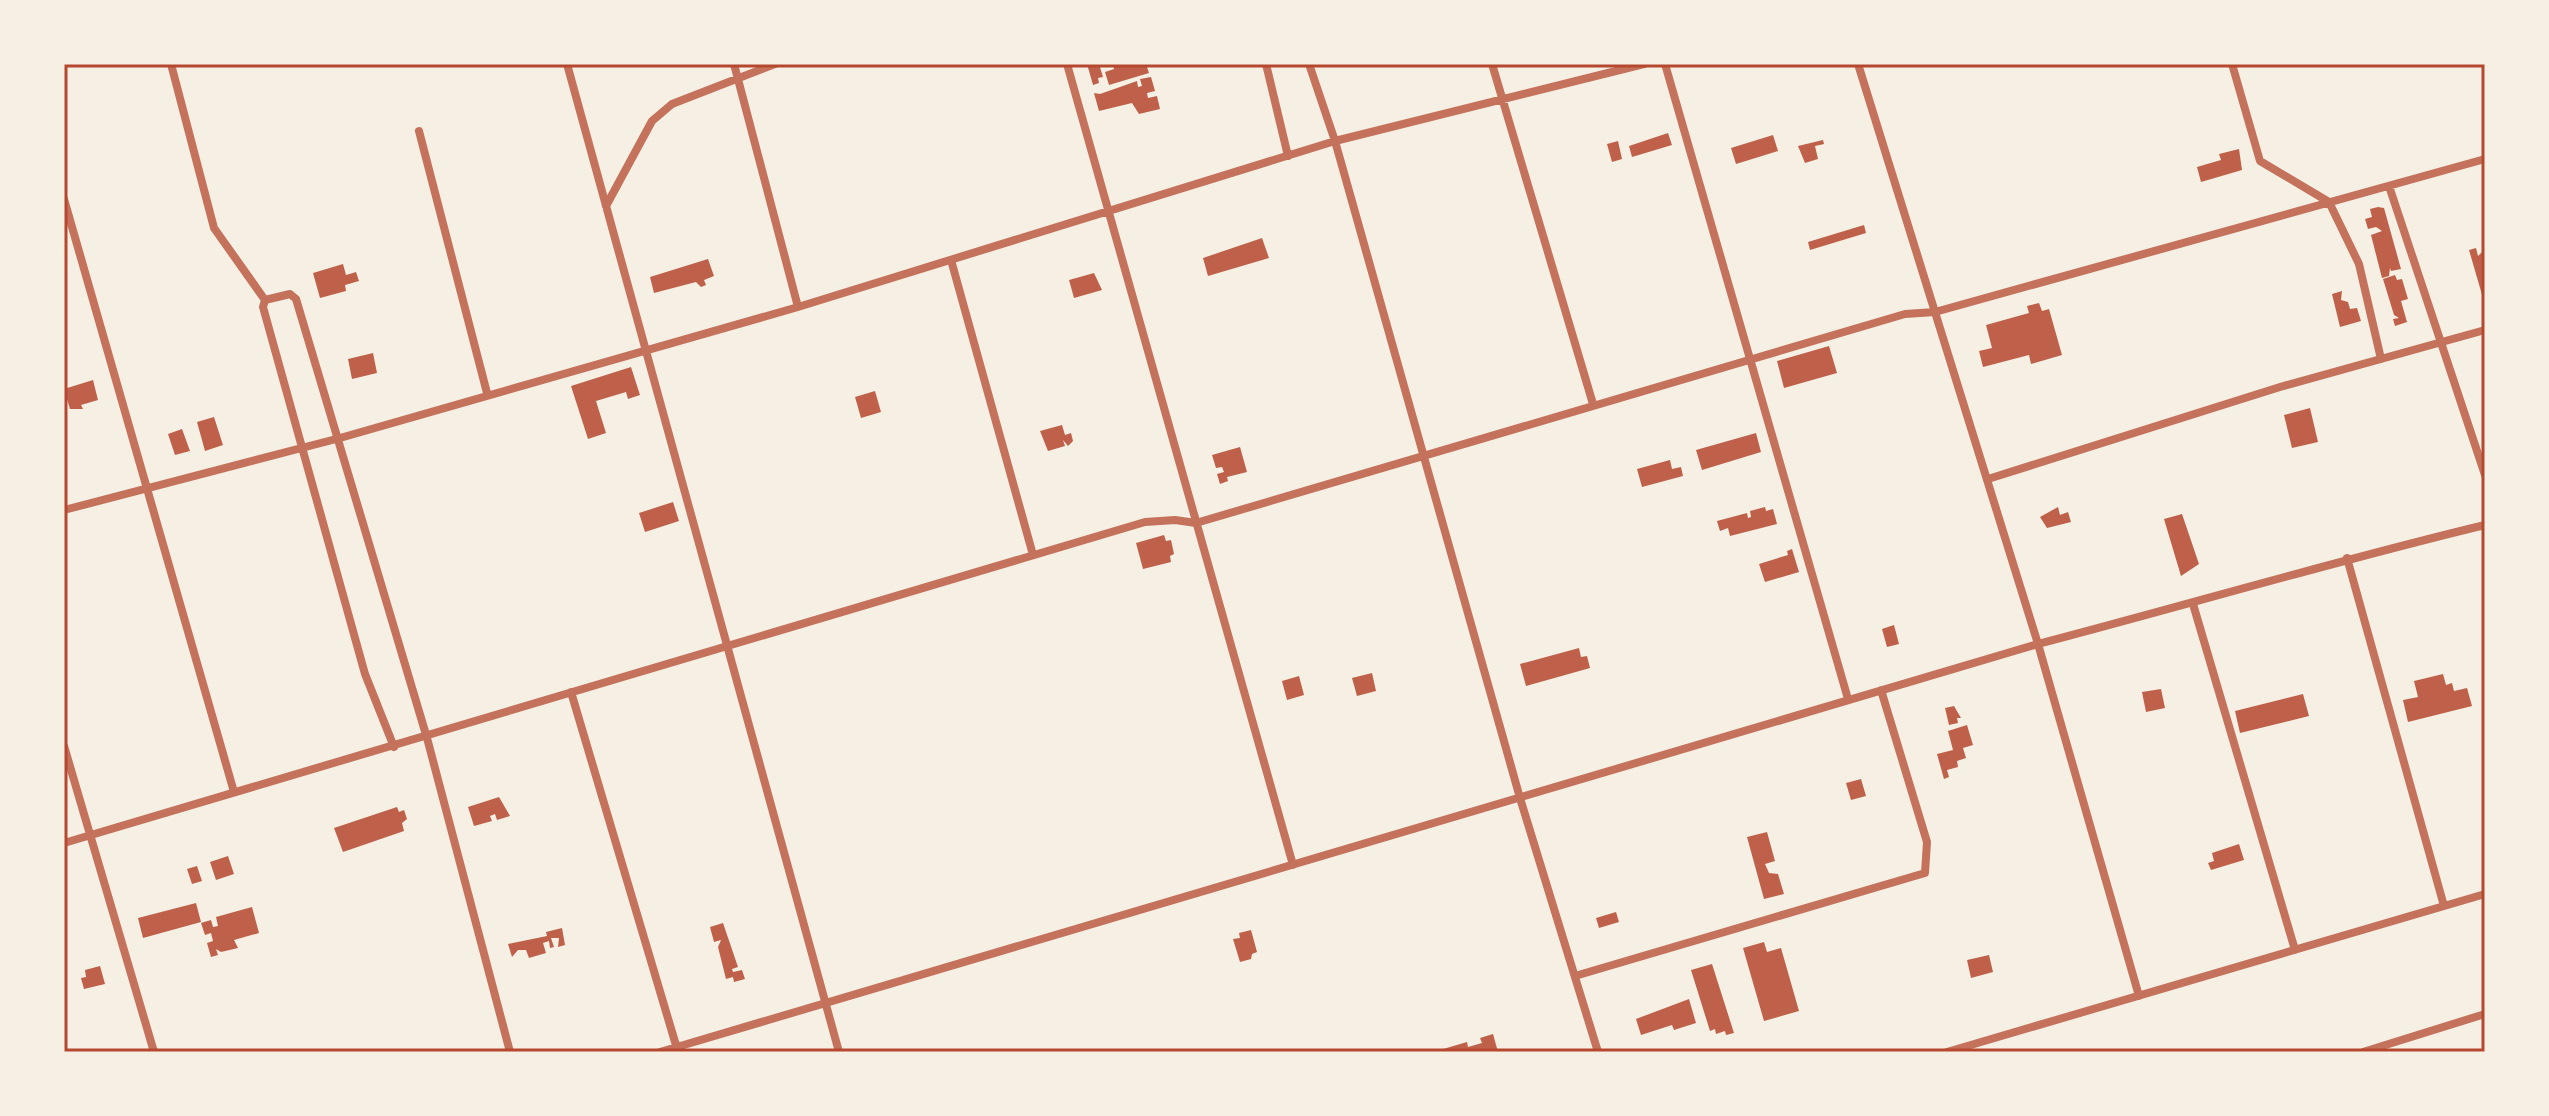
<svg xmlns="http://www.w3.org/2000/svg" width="2549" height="1116" viewBox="0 0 2549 1116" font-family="Karla,sans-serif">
  <rect width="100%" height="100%" fill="#f6efe4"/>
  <path fill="#bf614a" d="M1087,64h12l4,13 -5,1 1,5 -6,2z
    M1113,64h33l3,9 -40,12 -4,-13 9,-3z
    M1151,77l4,14 -8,2 1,5 9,-2 3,13 -21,5 -7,-11 -33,8 -5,-18 6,1 37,-13 1,6 4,-1 -2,-7z
    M1668,133l4,12 -40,12 -3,-11z
    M1773,135l5,16 -42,13 -5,-16z
    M1823,140l1,4 -9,2 3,13 -13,4 -7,-17z
    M1618,141l4,18 -10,3 -5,-18z
    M2239,149l3,21 -41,12 -4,-15 24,-7 -2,-6z
    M2378,207l6,1 17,61 -10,2 -1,-3 -1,8 -7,2 -11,-43 11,-4 -6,-4 -8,2 -3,-10 7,-2 -2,-8z
    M1864,225l2,8 -56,17 -2,-8z
    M1262,238l7,20 -61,18 -5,-18z
    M2476,248l2,8 7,-7v56l-16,-55z
    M708,259l6,17 -10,4 2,5 -5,2 -5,-5 -42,11 -4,-16z
    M343,264l3,11 10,-3 3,9 -14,4 1,6 -26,7 -7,-25z
    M1094,273l8,17 -28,8 -5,-18z
    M2395,275l2,5 5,-1 6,20 -7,2 6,21 -12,4 -2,-7 6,-1 -5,-3 -11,-36z
    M2342,291l-1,9 7,2 2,7 7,-1 4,13 -21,6 -8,-33z
    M2039,303l3,8 7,-2 13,46 -31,9 -2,-9 -46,12 -4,-16 13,-3 -6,-23 43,-12 -2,-7z
    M1829,346l8,27 -53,15 -7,-27z
    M373,353l4,20 -25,6 -4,-20z
    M631,367l9,28 -12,4 -2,-7 -30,9 10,32 -18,6 -17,-53z
    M93,380l5,20 -17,5 2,4h-13l-6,-20z
    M875,391l6,21 -20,6 -6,-21z
    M2310,408l8,34 -26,6 -8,-33z
    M214,417l9,28 -18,6 -8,-29z
    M1062,425l3,10 6,-2 2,8 -5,5 -5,-6 2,6 -17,5 -8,-20z
    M182,429l8,22 -15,4 -7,-21z
    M1756,433l5,19 -59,18 -6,-20z
    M1240,447l7,25 -20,5 1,4 -8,3 -3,-10 7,-2 -2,-5 -6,1 -4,-13z
    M1670,460l2,9 9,-2 2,9 -41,11 -5,-18z
    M673,502l6,19 -34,11 -6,-19z
    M1765,507l1,4 7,-2 4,15 -47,12 -2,-8 -8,3 -3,-10 30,-8 1,5 3,-1 -1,-6z
    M2058,507l2,8 8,-3 3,10 -24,6 -7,-11z
    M2182,514l17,50 -18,12 -17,-57z
    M1164,535l2,6 5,-1 3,14 -4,2 1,6 -28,7 -7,-26z
    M1792,549l7,23 -34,10 -6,-18 29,-9 -1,-4z
    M1894,625l5,19 -12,3 -5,-18z
    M1579,648l2,9 6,-1 3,12 -64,18 -6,-22z
    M1372,673l4,18 -19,5 -5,-18z
    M2443,674l3,11 6,-2 2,8 13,-3 5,18 -64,16 -5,-22 15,-3 -4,-16z
    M1299,676l5,19 -17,5 -5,-19z
    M2161,689l4,19 -19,4 -4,-20z
    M2303,694l6,22 -69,17 -5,-22z
    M1954,706l7,12h-4l1,5 -9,2 -4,-17z
    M1967,725l6,20 -10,3 3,10 -9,3 1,6 -11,3 2,7 -5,2 -7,-25 16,-4 -5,-19z
    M1861,779l5,17 -15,4 -5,-17z
    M499,797l11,19 -13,4 -2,-6 -5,2 2,5 -18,5 -6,-19z
    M397,807l2,5 5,-2 3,9 -5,4 2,8 -61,21 -9,-24z
    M1767,832l8,29 -10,3 4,9 9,1 6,20 -20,5 -17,-62z
    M2239,844l5,16 -33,10 -3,-7 6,-2 -2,-8z
    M228,856l6,18 -18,6 -6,-18z
    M197,866l5,15 -10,3 -5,-15z
    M196,903l5,19 -58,16 -5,-20z
    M252,907l7,26 -25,7 4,8 -17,4 -5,-3 2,6 -7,2 -4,-14 6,-2 -2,-8 -6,2 -4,-12 10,-3 2,7 5,-1 -2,-9z
    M1616,912l3,10 -20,6 -3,-10z
    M723,923l15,44 -6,2 1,3 9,-2 3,9 -11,3 -1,-5 -7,2 -8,-32 3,-7 -7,2 -4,-15z
    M562,928l3,17 -7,2 1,-9h-8l3,9 -4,1 -1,-7 -6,2 3,10 -17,5 -3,-8h-8l-6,7 -4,-13 39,-8 -1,-4z
    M1251,930l6,22 -5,2 -1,5 -11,3 -7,-23 7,-1 -1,-5z
    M1764,942l3,10 14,-4 18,63 -35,10 -21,-73z
    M1989,955l4,17 -22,6 -4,-18z
    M1712,964l22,69 -8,2 -1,-4 -9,3 -1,-5 -5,2 -19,-61z
    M100,966l5,18 -21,5 -3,-11 5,-1 -1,-7z
    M1689,999l7,24 -22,7 -2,-5 -31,10 -5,-16z
    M1493,1034l5,18h-65l34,-10 1,5 14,-4 -2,-5z"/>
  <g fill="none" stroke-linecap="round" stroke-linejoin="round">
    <path stroke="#c5725c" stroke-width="8" d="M171,64l43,164 51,72
      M567,64l272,988
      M734,64l64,243
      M1067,64l226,801
      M1266,64l22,92
      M1309,64l26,77 185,657 78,254
      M1492,64l101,340
      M1665,64l183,635
      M1858,64l180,580 101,352
      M2232,64l28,97 69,41 30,62 22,95
      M419,131l68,262
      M2389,186l96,289
      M64,199l170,593
      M606,206l46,-85 20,-17 103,-40
      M951,260l82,295
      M1988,479l292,-92 205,-57
      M64,510l276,-72 458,-131 537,-166 309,-77
      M2347,558l97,348
      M2193,604l102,346
      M571,692l107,360
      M64,746l90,306
      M394,747l-29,-73 -102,-367 2,-7 25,-6 6,5 131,439 83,314
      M64,843l1081,-321 30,-2 21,3 709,-209 30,-2 550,-153
      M1575,976l350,-103 2,-31 -46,-152
      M660,1052l1378,-408c149,-39 297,-83 447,-119
      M1947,1052l538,-158
      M2363,1052l122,-38"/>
  </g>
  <rect width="2549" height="1116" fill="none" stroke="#f6efe4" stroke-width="132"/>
  <rect x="66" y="66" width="2417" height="984" fill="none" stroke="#b5482f" stroke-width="3"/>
</svg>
